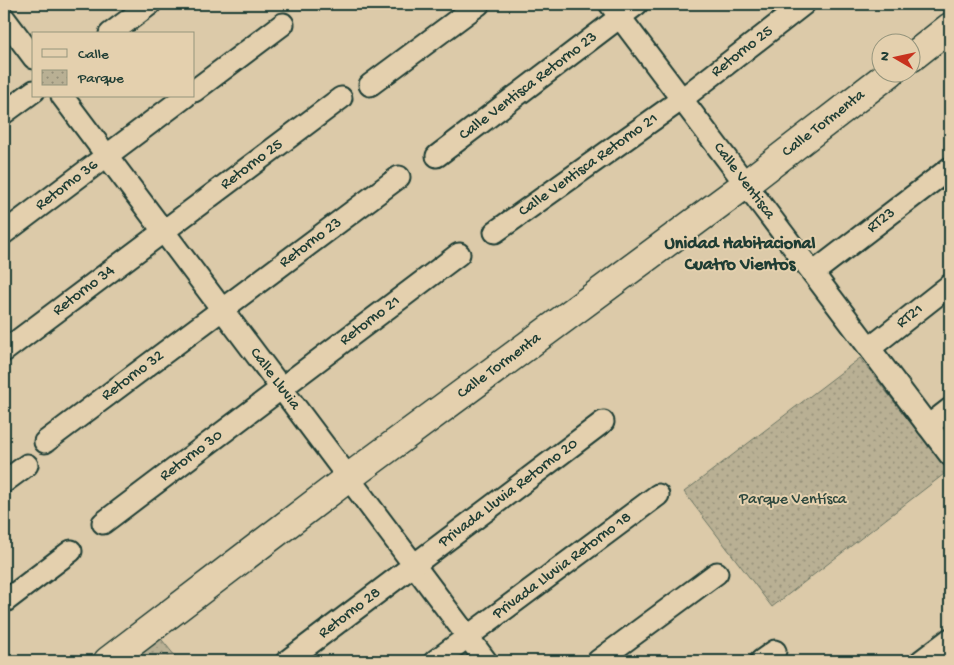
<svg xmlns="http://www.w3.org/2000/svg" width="954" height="665" viewBox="0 0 954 665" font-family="'Gochi Hand',sans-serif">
  <defs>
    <pattern id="park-dots" width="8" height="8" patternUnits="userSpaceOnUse" patternTransform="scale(1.25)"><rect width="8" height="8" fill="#b9b094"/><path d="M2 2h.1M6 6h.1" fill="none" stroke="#96907a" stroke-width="1.8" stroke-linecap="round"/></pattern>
  </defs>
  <rect width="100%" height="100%" fill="#dccaa9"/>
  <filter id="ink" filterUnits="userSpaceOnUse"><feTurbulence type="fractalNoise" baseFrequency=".02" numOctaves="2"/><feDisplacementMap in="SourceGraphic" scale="10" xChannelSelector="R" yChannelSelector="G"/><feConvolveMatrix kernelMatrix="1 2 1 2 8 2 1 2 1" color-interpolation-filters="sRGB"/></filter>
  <g filter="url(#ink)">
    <path fill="url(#park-dots)" stroke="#6c7664" d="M860,358l88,113 -176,136 -88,-115z
      M158,635l21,26h-56z"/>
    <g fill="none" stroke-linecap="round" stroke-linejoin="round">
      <defs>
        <g id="minor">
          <path id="s1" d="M610,4l340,451"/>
          <path d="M4,18l30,40"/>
          <path d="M110,34l40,-30"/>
          <path d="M370,85l109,-81"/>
          <path d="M194,91l89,-67"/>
          <path id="s2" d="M62,96l424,565"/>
          <path d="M4,113l30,-22"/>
          <path id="s3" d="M437,156l200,-152"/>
          <path id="s4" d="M495,232l187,-133 122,-95"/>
          <path id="s5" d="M4,233l182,-137"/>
          <path id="s6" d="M813,273l137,-105"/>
          <path id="s7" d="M870,348l80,-63"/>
          <path id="s8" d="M4,351l337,-253"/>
          <path d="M928,426l22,-17"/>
          <path id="s9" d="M45,442l354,-265"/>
          <path d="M4,482l23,-17"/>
          <path id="s10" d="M103,523l356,-269"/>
          <path d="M4,602l67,-51"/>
          <path id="s11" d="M287,661l316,-239"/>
          <path id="s12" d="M435,661l223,-166"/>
          <path d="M598,661l119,-88"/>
          <path d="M761,661l14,-10"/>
          <path d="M921,661l29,-22"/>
        </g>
        <g id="tertiary">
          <path d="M912,57l38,-30"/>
          <path id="s13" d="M108,661l240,-183 398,-294 145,-112"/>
        </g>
      </defs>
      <use href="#minor" stroke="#1f3d34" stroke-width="25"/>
      <use href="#tertiary" stroke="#1f3d34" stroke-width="31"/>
      <use href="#minor" stroke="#e4d0ae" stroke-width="21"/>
      <use href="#tertiary" stroke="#e4d0ae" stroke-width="28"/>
    </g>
  </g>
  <g text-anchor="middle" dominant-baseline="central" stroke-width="4" stroke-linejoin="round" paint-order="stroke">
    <g font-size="16" fill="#1f3d34" stroke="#e4d0ae">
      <text stroke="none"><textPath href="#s4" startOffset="306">Retorno 25</textPath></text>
      <text stroke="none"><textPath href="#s3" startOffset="115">Calle Ventisca Retorno 23</textPath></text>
      <text stroke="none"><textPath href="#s13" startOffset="895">Calle Tormenta</textPath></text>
      <text stroke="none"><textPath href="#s8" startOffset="310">Retorno 25</textPath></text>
      <text stroke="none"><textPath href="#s4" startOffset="115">Calle Ventisca Retorno 21</textPath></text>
      <text stroke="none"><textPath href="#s1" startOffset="222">Calle Ventisca</textPath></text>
      <text stroke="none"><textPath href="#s5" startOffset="79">Retorno 36</textPath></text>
      <text stroke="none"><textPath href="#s6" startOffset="86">RT23</textPath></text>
      <text stroke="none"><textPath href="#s9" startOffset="332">Retorno 23</textPath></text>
      <text stroke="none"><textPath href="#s8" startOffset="100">Retorno 34</textPath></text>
      <text stroke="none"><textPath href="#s7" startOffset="51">RT21</textPath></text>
      <text stroke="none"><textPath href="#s10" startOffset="335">Retorno 21</textPath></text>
      <text stroke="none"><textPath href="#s13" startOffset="490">Calle Tormenta</textPath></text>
      <text stroke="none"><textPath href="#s9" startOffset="110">Retorno 32</textPath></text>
      <text stroke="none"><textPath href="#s2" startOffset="354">Calle Lluvia</textPath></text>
      <text stroke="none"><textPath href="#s10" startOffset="111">Retorno 30</textPath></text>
      <text stroke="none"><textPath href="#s11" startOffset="278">Privada Lluvia Retorno 20</textPath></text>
      <text stroke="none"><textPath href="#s12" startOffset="159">Privada Lluvia Retorno 18</textPath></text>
      <text stroke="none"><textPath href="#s11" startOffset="79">Retorno 28</textPath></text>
    </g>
    <g font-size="16" fill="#2e483e" stroke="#e4d0ae">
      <text x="793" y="500">Parque Ventísca</text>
    </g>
    <g font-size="18" font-weight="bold" fill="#1f3d34" stroke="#e4d0ae">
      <text x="740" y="244">Unidad Habitacional<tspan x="740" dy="21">Cuatro Vientos</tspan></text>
    </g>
  </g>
  <rect width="954" height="665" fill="none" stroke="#e4d0ae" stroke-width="20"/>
  <rect x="10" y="10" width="934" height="645" fill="none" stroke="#1f3d34" stroke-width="2" filter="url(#ink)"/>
  <rect x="32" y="32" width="162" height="65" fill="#e4d0ae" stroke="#95957d"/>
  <rect x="42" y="49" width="25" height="8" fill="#e4d0ae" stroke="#95957d"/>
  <text x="78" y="58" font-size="15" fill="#1f3d34">Calle</text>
  <rect x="42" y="70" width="25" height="15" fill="url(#park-dots)" stroke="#95957d"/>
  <text x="78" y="82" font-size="15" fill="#1f3d34">Parque</text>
  <g transform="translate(896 58) rotate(279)"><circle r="24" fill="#e4d0ae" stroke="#95957d"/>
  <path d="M0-4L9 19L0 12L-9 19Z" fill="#c8321e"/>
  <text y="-8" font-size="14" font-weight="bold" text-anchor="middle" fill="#1f3d34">N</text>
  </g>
</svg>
